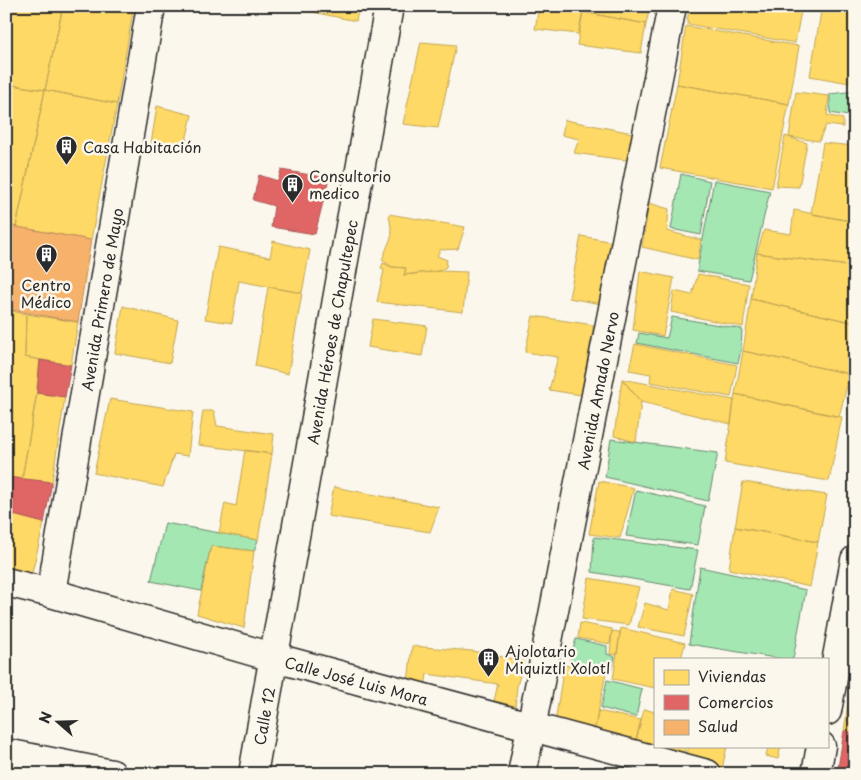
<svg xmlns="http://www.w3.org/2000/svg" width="861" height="780" viewBox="0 0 861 780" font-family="'Playpen Sans',sans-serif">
  <rect width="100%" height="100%" fill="#fbf7ec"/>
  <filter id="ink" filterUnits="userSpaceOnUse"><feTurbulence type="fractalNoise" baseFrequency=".02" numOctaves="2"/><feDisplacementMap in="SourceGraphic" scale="10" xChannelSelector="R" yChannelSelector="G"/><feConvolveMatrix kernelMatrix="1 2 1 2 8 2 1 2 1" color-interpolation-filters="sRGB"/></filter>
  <g filter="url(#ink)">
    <path fill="#a4e7b2" stroke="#68896e" d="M855,91v26l-25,-4v-19z
      M681,174l29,7 -9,54 -30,-6z
      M714,180l56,11 -21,89 -52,-9z
      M672,317l70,12 -1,21 -3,13 -101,-20 2,-10 28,5z
      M611,439l107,14 -10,48 -103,-24z
      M636,490l69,16 -7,39 -72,-9z
      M165,523l93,17 -4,11 -43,-5 -10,45 -50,-10z
      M594,537l104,13 -8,39 -98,-17z
      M700,567l106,23 -13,69h-11l-93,-15z
      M576,639l31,7v8l8,3 -4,14 -42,-8z
      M607,680l35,9 -6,28 -35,-9z"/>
    <path fill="#ffd966" stroke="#bfa554" d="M6,6h57l-18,84 -39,-6z
      M63,6h43l27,5 -16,93 -72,-14z
      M293,6h66l-3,15 -63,-13z
      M539,6h111l-4,18 -63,-12 -5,22 -43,-5z
      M689,6h113l-7,37 -108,-19z
      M822,6h15l18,5 -5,34 5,1v38l-45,-8z
      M583,12l63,12 -5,29 -64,-8z
      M686,26l113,20 -10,58 -112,-20z
      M421,42l35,3 -18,83 -35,-4z
      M6,84l39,6 -29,137 -10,-2z
      M677,84l112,20 -17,84 -112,-20z
      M45,90l72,14 -26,136 -75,-13z
      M796,92l33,4 -2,19 16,4v8l-17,-2 -7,16 -30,-4z
      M157,106l35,9 -8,34 -33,-5z
      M565,120l73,14 -5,27 -59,-8 5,-14 -17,-4z
      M785,136l22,7 -8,44 -23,-1z
      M823,143l32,3v76l-44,-8z
      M649,203l20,6 -2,22 34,9 -3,20 -56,-13z
      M794,210l61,12v45l-98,-14 7,-23 27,4z
      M389,214l76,13 -7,22 -18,1 -3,6 10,4 -1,7 -7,4 -35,4 2,-7 -14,-1 -10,-7 10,-25z
      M581,236l32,6 -12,62 -32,-6z
      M273,241l37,9 -8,43 -63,-12 -7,42 -27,-4 13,-72 52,10z
      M757,253l98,14v56l-104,-24z
      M383,263l9,4 14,1 -2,7 35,-4 28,1 -4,40 -86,-10 7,-32 -3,-2z
      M640,271l34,7 -11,58 -30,-6z
      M698,274l51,10 -6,43 -72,-15 3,-21 18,4z
      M268,287l34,6 -14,81 -33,-8z
      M751,299l104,24v30l-5,21 -107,-23z
      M123,306l55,14 -8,43 -55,-10z
      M6,310l20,4 -1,43 15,3 -4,37 -14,82 -16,-2z
      M26,314l52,8 -7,43 -46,-8z
      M533,316l61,9 -13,70 -32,-5 9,-33 -33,-5z
      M373,319l54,7 -5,30 -54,-9z
      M635,344l102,21 -6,32 -81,-15 1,-8 -22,-4z
      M743,351l107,23 -11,43 -104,-23z
      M622,379l19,23 -5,40 -22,-6z
      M622,379l112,21 -3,24 -90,-22z
      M37,393l28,4 -13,85 -30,-3z
      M735,394l107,23 -13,64 -104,-18z
      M110,399l83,13 -5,44 -14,-2 -11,33 -69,-14z
      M203,411h11l3,15 57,8 -2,20 -74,-9z
      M245,450l27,4 -14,86 -39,-7 6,-30 11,3z
      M599,481l35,7 -14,50 -31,-4z
      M743,482l84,13 -9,47 -83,-15z
      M334,487l105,20 -9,25 -102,-16z
      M6,513l38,10 -14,58 -24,-6z
      M735,527l83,15 -8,45 -81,-18z
      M211,546l43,5 -10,77 -47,-14z
      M589,578l50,9 -10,38 -47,-6z
      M673,589l20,5 -9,42 -46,-9 7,-24 24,7z
      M580,623l32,6 -2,15 -32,-6z
      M621,628l64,15 -4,16h-26v29l-42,-9z
      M612,631l8,1 -3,23 -7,-1z
      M412,646l60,5 52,10 -7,25 -2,20 -21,-5 4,-17 -71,-10 -2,13 -17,-4z
      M854,662h1v71l-11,-2z
      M564,665l42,8 -13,65 -39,-9z
      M644,709l11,3v34h31l-4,17 -49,-11z
      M598,711l43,9 -8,32 -40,-14z
      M689,746h38l-6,28 -36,-11z
      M765,746h16l-3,13 -12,-3 2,-9z"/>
    <path fill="#e06666" stroke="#aa5454" d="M106,6h27v5z
      M281,170l48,8 -14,56 -44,-7 3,-21 -21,-6 6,-25 19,6z
      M40,360l31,5 -6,32 -28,-4z
      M6,477l46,5 -8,41 -38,-10z
      M844,731l11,2v41h-18z"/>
    <path fill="#f6b26b" stroke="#b98a58" d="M6,225l85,15 -13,82 -72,-13z"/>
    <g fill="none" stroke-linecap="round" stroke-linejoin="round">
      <defs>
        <g id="minor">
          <path id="s1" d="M51,593l100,-587"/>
          <path d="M6,753l106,21"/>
          <path id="s2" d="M253,774l136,-768"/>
          <path id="s3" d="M522,774l150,-768"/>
        </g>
        <g id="major">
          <path id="s4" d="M6,582l45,11 221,64 435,117"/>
          <path d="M827,711l28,-151"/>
          <path d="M816,774l5,-28"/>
        </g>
      </defs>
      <use href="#minor" stroke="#2b2b2b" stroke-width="31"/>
      <use href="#major" stroke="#2b2b2b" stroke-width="31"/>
      <use href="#minor" stroke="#fbf7ec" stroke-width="28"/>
      <use href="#major" stroke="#fbf7ec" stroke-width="28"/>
    </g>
  </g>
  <defs>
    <symbol id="building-pin" viewBox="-11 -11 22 30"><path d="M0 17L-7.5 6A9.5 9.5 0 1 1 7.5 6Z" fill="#2b2b2b" stroke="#fbf7ec"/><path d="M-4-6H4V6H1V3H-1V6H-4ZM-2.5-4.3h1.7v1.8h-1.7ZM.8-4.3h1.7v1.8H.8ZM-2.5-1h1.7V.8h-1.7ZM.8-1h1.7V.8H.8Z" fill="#fff"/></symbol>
  </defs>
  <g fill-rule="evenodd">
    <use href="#building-pin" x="54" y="134" width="25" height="34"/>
    <use href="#building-pin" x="280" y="172" width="25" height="34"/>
    <use href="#building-pin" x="34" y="242" width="25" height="34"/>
    <use href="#building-pin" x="476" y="646" width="25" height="34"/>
  </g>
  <g text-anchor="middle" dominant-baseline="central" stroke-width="5" stroke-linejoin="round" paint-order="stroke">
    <g font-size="15" fill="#2b2b2b" stroke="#fbf7ec" text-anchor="start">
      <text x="83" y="146">Casa Habitación</text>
      <text x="309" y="175">Consultorio<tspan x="309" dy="17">medico</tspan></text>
      <text x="46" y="284" text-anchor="middle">Centro<tspan x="46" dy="17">Médico</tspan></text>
      <text x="505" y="650">Ajolotario<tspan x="505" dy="17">Miquiztli Xolotl</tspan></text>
    </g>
    <g font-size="15" fill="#2b2b2b" stroke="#fbf7ec">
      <text stroke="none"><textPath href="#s1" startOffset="298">Avenida Primero de Mayo</textPath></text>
      <text stroke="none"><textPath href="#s2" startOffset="449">Avenida Héroes de Chapultepec</textPath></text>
      <text stroke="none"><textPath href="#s3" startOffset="391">Avenida Amado Nervo</textPath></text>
      <text stroke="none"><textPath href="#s4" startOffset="364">Calle José Luis Mora</textPath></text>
      <text stroke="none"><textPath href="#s2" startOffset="59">Calle 12</textPath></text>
    </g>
  </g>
  <rect width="861" height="780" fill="none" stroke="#fbf7ec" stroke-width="25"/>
  <rect x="12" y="12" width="836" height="755" fill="none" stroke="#2b2b2b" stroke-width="2" filter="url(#ink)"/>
  <rect x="654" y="658" width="175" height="90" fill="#fbf7ec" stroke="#a8a59f"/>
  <rect x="664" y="670" width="25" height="15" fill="#ffd966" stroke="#a8a59f"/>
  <text x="698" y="682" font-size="15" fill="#2b2b2b">Viviendas</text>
  <rect x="664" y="695" width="25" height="15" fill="#e06666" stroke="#a8a59f"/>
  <text x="698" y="708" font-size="15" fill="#2b2b2b">Comercios</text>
  <rect x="664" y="720" width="25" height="15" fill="#f6b26b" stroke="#a8a59f"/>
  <text x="698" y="732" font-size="15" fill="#2b2b2b">Salud</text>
  <g transform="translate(58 722) rotate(290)" stroke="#fbf7ec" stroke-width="4" paint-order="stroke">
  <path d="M0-4L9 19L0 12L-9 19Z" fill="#2b2b2b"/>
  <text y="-8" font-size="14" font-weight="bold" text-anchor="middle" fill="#2b2b2b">N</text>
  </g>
</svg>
